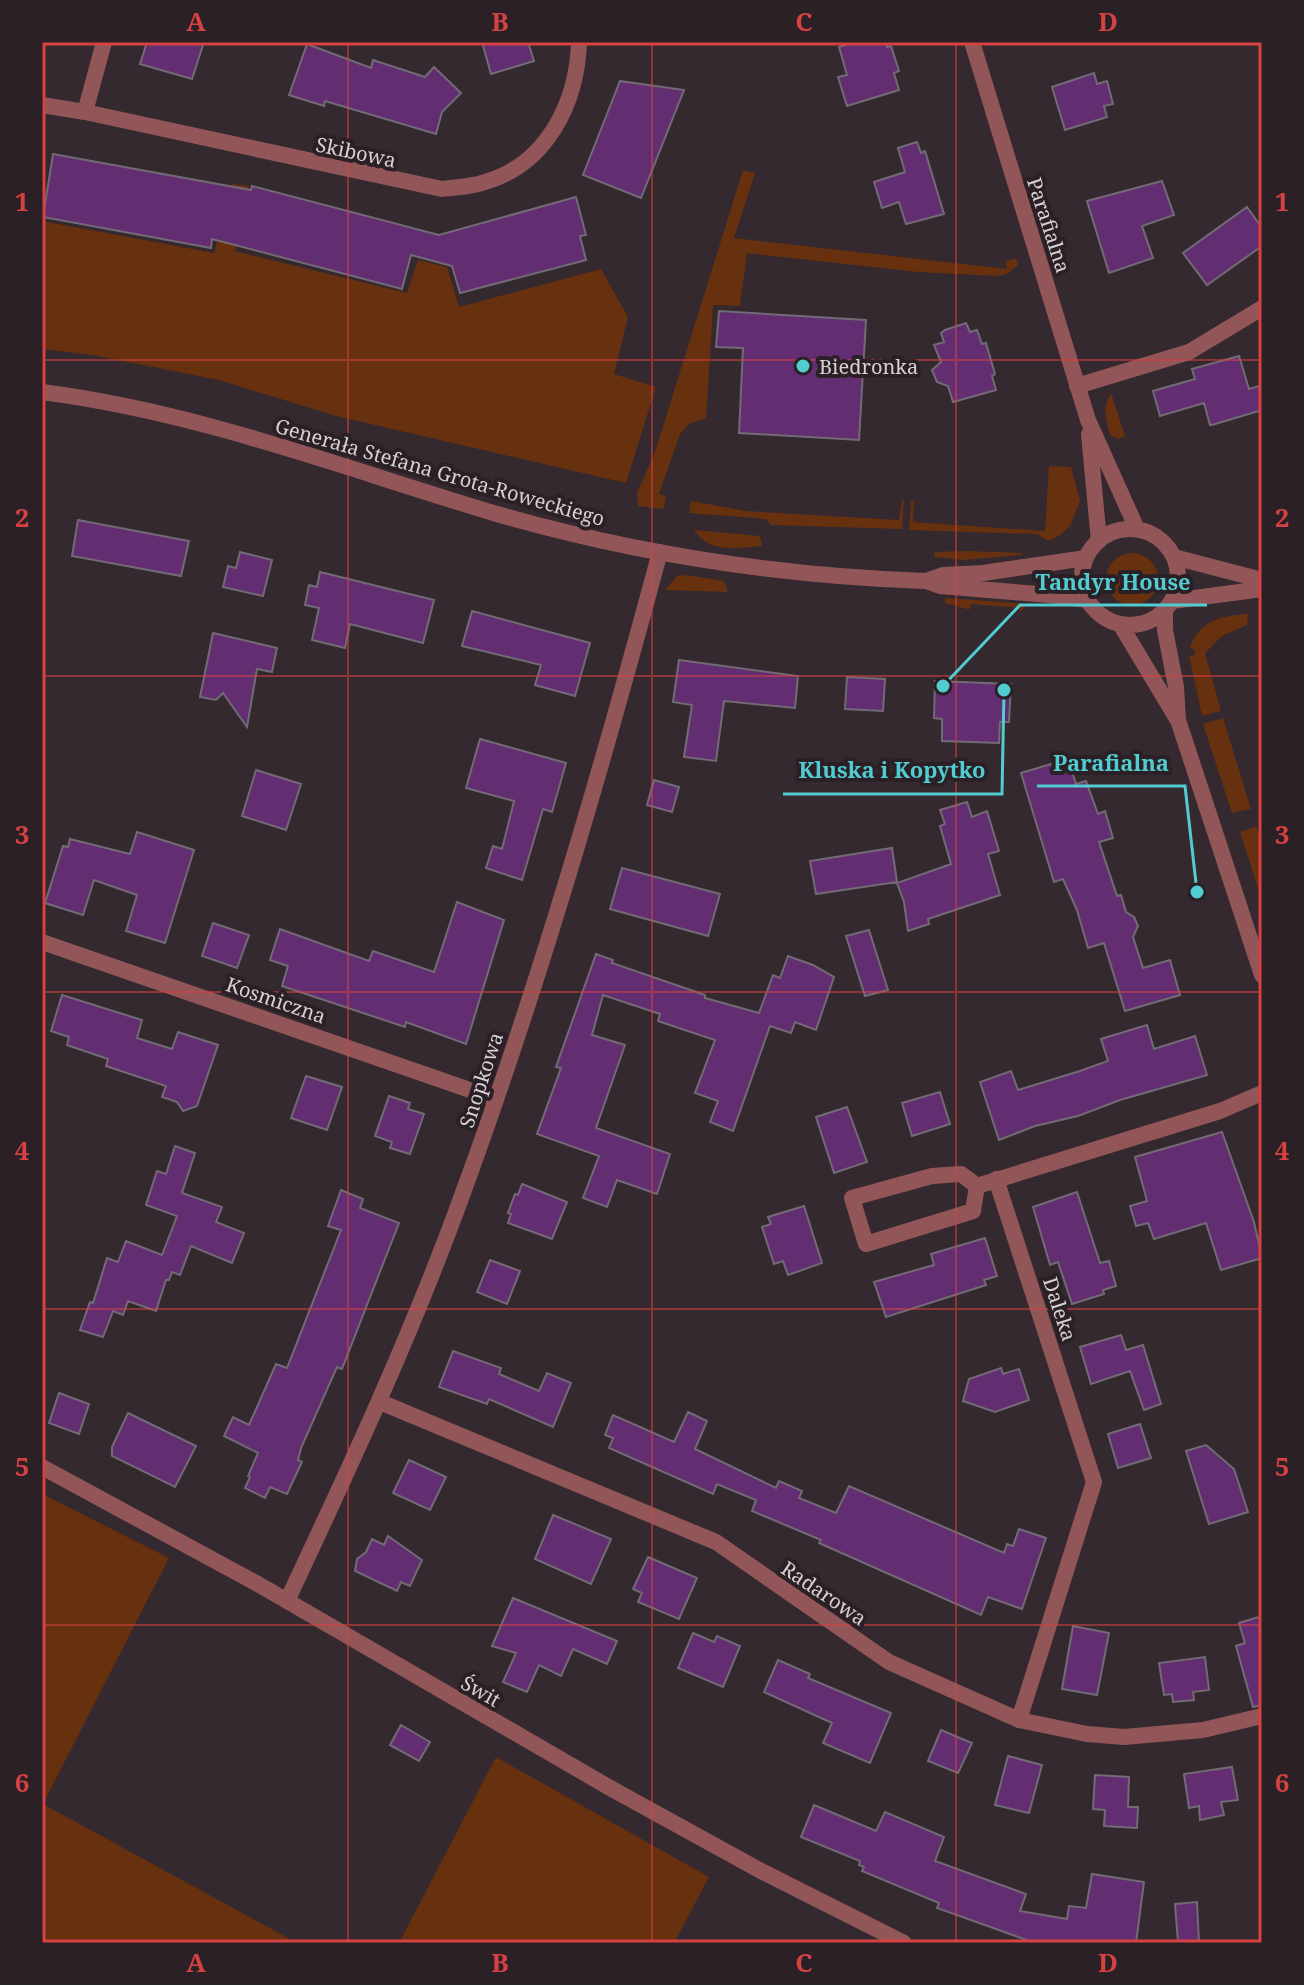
<svg xmlns="http://www.w3.org/2000/svg" width="1304" height="1985" viewBox="0 0 1304 1985" font-family="'Noto Serif',serif">
  <rect width="100%" height="100%" fill="#34292f"/>
  <path fill="#67300f" d="M743,170l12,3 -21,65 273,31 -1,-8 10,-3 2,7 -11,9 -10,2 -79,-4 -171,-19 -7,53 -27,-1 -7,113 -17,6 -9,10 -21,60 7,2 -2,13 -26,-3 -1,-13 18,-41z
    M232,184l17,2 -14,65 172,42 11,-33 29,7 12,40 142,-38 27,48 -14,57 42,13 -30,96 -290,-67 -117,-36 -126,-25 -51,-6v-128l172,32z
    M1111,393l14,43 -6,3 -8,-3c-6,-15 -9,-29 0,-43z
    M1049,466l22,1 9,34 -10,25 -11,10 -11,5 -11,-7 -128,-4 2,-29h3l-1,21 132,9z
    M902,500h2l-2,29 -131,-4 -5,-6 -77,-6 2,-12 55,10 153,9z
    M694,530l66,6 2,10c-25,2 -52,8 -68,-16z
    M964,551l58,2v2l-59,5 -29,-3 1,-5z
    M1106 579a26 26 0 1 1 52 0a26 26 0 1 1-52 0Z
    M687,575l37,6 4,11 -63,-2 12,-14z
    M945,598l83,6 -8,8v-4l-50,-4v5h-3l-22,-6z
    M1248,614l-1,11 -25,11 -17,17 16,58 -19,5 -13,-60h5l1,-6 -5,-2c8,-27 33,-33 58,-34z
    M1223,718l28,91 -19,4 -29,-89z
    M1256,826l6,18v57l-22,-69z
    M42,1494l127,64 -126,246 254,139h-255z
    M496,1757l213,120 -35,66h-275z"/>
  <path fill="#622e71" stroke="#726a74" stroke-width="2" d="M147,42h57l-12,37 -52,-15z
    M482,42h46l6,19 -43,13z
    M854,42h32l1,5 4,-1 8,25 -5,2 5,17 -52,16 -9,-29 9,-2 -8,-28z
    M307,44l64,24 2,-8 52,17 9,-10 27,26 -19,19 -6,22 -111,-33 -1,5 -35,-11z
    M1094,73l3,11 10,-3 6,23 -9,2 3,11 -42,13 -13,-43z
    M620,81l64,9 -43,108 -58,-23z
    M917,142l4,11 4,-2 19,63 -38,10 -7,-22 -17,6 -8,-26 31,-10 -7,-24z
    M53,154l198,36 1,-4 187,49 137,-38 10,38 -6,1 6,24 -126,33 -8,-27 -41,-11 -9,34 -190,-50 -1,9 -168,-31z
    M1162,181l12,34 -32,11 11,32 -44,15 -22,-72z
    M1247,207l15,21v18l-55,39 -24,-32z
    M719,311l147,9 -7,120 -120,-7 4,-85 -27,-1z
    M966,323l4,9 7,-2 5,14 4,-1 9,31 -3,2 4,14 -43,12 -5,-16 -11,-4 -5,-12 9,-8 -7,-17 10,-3 -3,-9 4,-3z
    M1239,356l10,33 10,-3 3,24 -50,15h-2l-6,-22 -44,13 -7,-25 42,-12 -3,-10z
    M78,520l111,21 -8,35 -109,-20z
    M240,552l32,8 -9,36 -40,-9 5,-21 8,2z
    M320,572l114,28 -11,43 -73,-19 -5,24 -33,-8 7,-32 -14,-3 4,-20 8,2z
    M472,611l118,32 -15,53 -40,-11 6,-20 -79,-19z
    M213,633l64,15 -5,24 -15,-3 -10,58 -24,-34 -7,7 -16,-3z
    M679,660l119,16 -3,32 -71,-7 -8,60 -32,-4 8,-52 -19,-3z
    M847,677l38,2 -2,32 -38,-2z
    M935,681l76,3 -2,38h-9l-1,21 -57,-2v-22l-8,-1z
    M480,739l86,24 -14,49 -9,-3 -21,71 -36,-12 7,-22 9,3 12,-48 -48,-13z
    M1068,759l8,25 10,-3 12,33 7,-3 8,27 -14,4 18,54 4,-1 5,17 8,5 4,9 -5,11 10,31 27,-8 10,35 -55,16 -21,-68 -16,5 -11,-38 -14,-31 -9,3 -33,-109z
    M256,770l45,14 -15,46 -44,-14z
    M654,780l25,7 -7,25 -25,-7z
    M967,802l5,15 15,-6 12,40 -11,3 12,41 -72,24 1,5 -21,7 -4,-29 -7,-19 54,-19 -11,-38 5,-2 -5,-14z
    M137,832l57,18 -29,93 -39,-12 11,-36 -43,-15 -11,35 -38,-12 18,-57 5,1 2,-8 60,15z
    M892,848l5,34 -81,12 -6,-33z
    M622,868l98,26 -12,42 -98,-27z
    M457,902l47,18 -38,124 -60,-22 -1,5 -123,-41 6,-20 -18,-6 10,-31 89,32 4,-10 61,21z
    M213,923l36,12 -12,33 -35,-12z
    M869,930l19,60 -23,6 -19,-60z
    M596,954l17,6 -1,3 93,32v3l54,15 14,-38 7,3 8,-22 25,9 21,12 -18,53 -21,-8 -4,11 -21,-7 -37,105 -23,-9 8,-21 -23,-8 20,-53 -57,-19 2,-7 -57,-19 -11,40 33,10 -29,83 74,26 -13,40 -40,-14 -10,27 -24,-9 16,-42 -62,-22 24,-66 -5,-1z
    M62,995l80,25 -5,18 35,11 6,-17 40,13 -21,61 -14,5 -6,-9 -15,-5 4,-11 -60,-20 2,-7 -41,-14 2,-8 -18,-6z
    M1147,1025l7,24 41,-13 12,39 -87,25 -42,16 -43,10 -36,14 -19,-58 31,-11 7,19 62,-19 28,-10 -7,-22z
    M306,1076l36,11 -15,43 -36,-12z
    M940,1092l10,32 -38,12 -10,-33z
    M389,1096l21,7 -2,6 16,5 -14,40 -20,-6 2,-6 -17,-6z
    M847,1107l20,55 -33,11 -18,-56z
    M1222,1132l32,90 8,36 -41,12 -15,-47 -52,16 -6,-16 -12,3 -6,-20 17,-5 -12,-44z
    M175,1146l20,7 -13,40 40,14 -6,15 28,11 -12,30 -41,-17 -11,29 -8,-3 -3,8h-3l-10,31 -28,-10 -5,14 -10,-4 -10,26 -23,-7 10,-28 3,1 14,-45 11,4 8,-21 36,14 15,-39 -31,-11 11,-34 9,3z
    M522,1184l45,18 -15,37 -44,-16 3,-9 -3,-1 7,-19 3,1z
    M341,1190l22,9 -3,9 39,15 -57,146 -5,-2 -36,81 -3,12 4,2 -15,32 -17,-7 -5,11 -20,-10 5,-11 -2,-1 10,-23 -34,-17 9,-19 16,8 27,-61 11,4 54,-138 -13,-4z
    M1077,1192l23,71 9,-2 7,25 -13,4 1,4 -32,10 -14,-42 -8,3 -17,-58z
    M804,1206l18,57 -34,12 -5,-14 -9,3 -12,-37 9,-3 -3,-7z
    M985,1238l12,38 -13,4 2,5 -100,32 -12,-35 60,-17 -3,-11z
    M490,1260l30,11 -13,33 -30,-12z
    M1121,1335l5,15 17,-5 18,59 -17,6 -14,-39 -39,13 -11,-37z
    M453,1351l48,17 -2,6 40,17 8,-18 24,10 -18,44 -64,-28 -2,5 -48,-17z
    M1001,1368l2,6 16,-5 10,31 -34,12 -32,-11 6,-22z
    M59,1393l30,11 -10,30 -30,-11z
    M688,1412l19,9 -12,28 81,39 3,-7 23,10 -3,7 37,15 13,-27 155,67 3,-9 6,2 6,-17 27,9 -24,71 -34,-12 -7,18 -162,-72 2,-3 -69,-29 4,-11 -39,-16 -4,10 -104,-46 4,-10 -8,-3 8,-20 61,27z
    M128,1413l68,33 -21,41 -63,-31v-9z
    M1140,1424l11,34 -33,10 -10,-34z
    M1206,1445l28,24 14,43 -39,12 -23,-73z
    M409,1460l37,17 -16,33 -37,-17z
    M553,1515l58,24 -20,45 -56,-25z
    M388,1536l34,24 -12,26 -9,-4 -4,9 -42,-20 2,-12 9,-7 6,-13 12,6z
    M648,1557l49,21 -18,41 -41,-17 4,-9 -9,-4z
    M513,1598l104,43 -10,23 -34,-15 -12,27 -22,-11 -12,27 -24,-10 13,-29 -24,-7z
    M1262,1616v89l-9,2 -17,-61 9,-3 -6,-20z
    M1073,1626l36,7 -12,62 -35,-6z
    M693,1633l21,9 3,-6 23,10 -17,41 -45,-19z
    M1205,1657l4,33 -16,2 1,8 -21,2 -1,-8 -8,1 -5,-32z
    M778,1660l32,14 -2,4 83,35 -21,50 -47,-20 9,-20 -68,-31z
    M401,1725l29,17 -11,19 -29,-16z
    M941,1730l31,13 -14,30 -30,-12z
    M1008,1756l34,9 -13,48 -34,-8z
    M1232,1767l6,33 -17,2 3,13 -24,5 -1,-14 -10,2 -5,-34z
    M1095,1775l34,2 -1,30h10l-1,21 -33,-2 1,-16 -12,-1z
    M814,1805l62,26 9,-19 59,25 -9,24 91,33 -6,17 47,8 2,-13 17,2 6,-34 52,8 -8,61h-101l-98,-35 2,-5 -77,-32 2,-4 -5,-2 1,-4 -59,-24z
    M1197,1902l2,41h-21l-3,-39z"/>
  <g fill="none" stroke-linecap="round" stroke-linejoin="round">
    <path stroke="#935658" stroke-width="16" d="M42,105l43,7 357,77c14,-2 30,-2 43,-7 62,-18 92,-79 94,-140
      M85,112l19,-70
      M1077,386l112,-34 73,-44
      M42,942l454,157
      M996,1179l98,303 -75,238
      M977,1186l-4,25 -107,33 -14,-46 80,-22 29,-2 16,12 243,-75 42,-18
      M380,1402l336,140 173,120 130,58 68,14 37,3 79,-7 59,-14
      M42,1467l214,116 356,206 149,82 143,72
      M287,1601c62,-132 123,-263 173,-400 78,-212 141,-430 200,-649"/>
    <path stroke="#935658" stroke-width="16" d="M972,42l116,378 49,109
      M42,392c157,20 304,77 455,122 139,40 283,62 429,67l14,5 110,9 38,5
      M1089,434l10,107
      M1082 577a48 48 0 1 1 96 0a48 48 0 1 1-96 0Z
      M1174,557l88,23
      M926,581l17,-6 40,-2 103,-15
      M1172,601l90,-12
      M1165,612v18l11,57 2,33 84,255
      M1120,624l57,95"/>
  </g>
  <path fill="none" stroke="#d64142" stroke-width="2" stroke-opacity="0.55" d="M348,42v1901M652,42v1901M956,42v1901M42,360h1220M42,676h1220M42,992h1220M42,1309h1220M42,1625h1220"/>
  <circle fill="#51ccd1" stroke="#2a2025" stroke-width="3" cx="803" cy="366" r="8"/>
  <g text-anchor="middle" dominant-baseline="central" stroke-width="8" stroke-linejoin="round" paint-order="stroke">
    <g font-size="20" fill="#d8d1d4" stroke="#2a2025">
      <text transform="translate(356 152) rotate(12)">Skibowa</text>
      <text transform="translate(1049 225) rotate(72)">Parafialna</text>
      <text transform="translate(440 472) rotate(16)">Generała Stefana Grota-Roweckiego</text>
      <text transform="translate(276 1000) rotate(19)">Kosmiczna</text>
      <text transform="translate(481 1080) rotate(-72)">Snopkowa</text>
      <text transform="translate(1060 1309) rotate(72)">Daleka</text>
      <text transform="translate(824 1593) rotate(34)">Radarowa</text>
      <text transform="translate(481 1691) rotate(30)">Świt</text>
    </g>
    <g font-size="20" fill="#d8d1d4" stroke="#2a2025" text-anchor="start">
      <text x="819" y="366">Biedronka</text>
    </g>
  </g>
  <path fill="none" stroke="#51ccd1" stroke-width="3" d="M943 686L1020 605H1207M1197 892L1185 786H1037M1004 690L1002 794H783"/>
  <g fill="#51ccd1" stroke="#2a2025" stroke-width="3">
    <circle cx="943" cy="686" r="8"/>
    <circle cx="1197" cy="892" r="8"/>
    <circle cx="1004" cy="690" r="8"/>
  </g>
  <g font-size="22" text-anchor="middle" font-weight="bold" fill="#51ccd1" stroke="#2a2025" stroke-width="8" stroke-linejoin="round" paint-order="stroke">
    <text x="1113" y="590">Tandyr House</text>
    <text x="1111" y="771">Parafialna</text>
    <text x="892" y="778">Kluska i Kopytko</text>
  </g>
  <rect width="1304" height="1985" fill="none" stroke="#2a2025" stroke-width="88"/>
  <rect x="44" y="44" width="1216" height="1897" fill="none" stroke="#d64142" stroke-width="3"/>
  <g font-size="26" text-anchor="middle" font-weight="bold" fill="#d64142">
    <text x="196" y="31">A</text>
    <text x="500" y="31">B</text>
    <text x="804" y="31">C</text>
    <text x="1108" y="31">D</text>
    <text x="22" y="211">1</text>
    <text x="1282" y="211">1</text>
    <text x="22" y="527">2</text>
    <text x="1282" y="527">2</text>
    <text x="22" y="844">3</text>
    <text x="1282" y="844">3</text>
    <text x="22" y="1160">4</text>
    <text x="1282" y="1160">4</text>
    <text x="22" y="1476">5</text>
    <text x="1282" y="1476">5</text>
    <text x="22" y="1792">6</text>
    <text x="1282" y="1792">6</text>
    <text x="196" y="1972">A</text>
    <text x="500" y="1972">B</text>
    <text x="804" y="1972">C</text>
    <text x="1108" y="1972">D</text>
  </g>
</svg>
